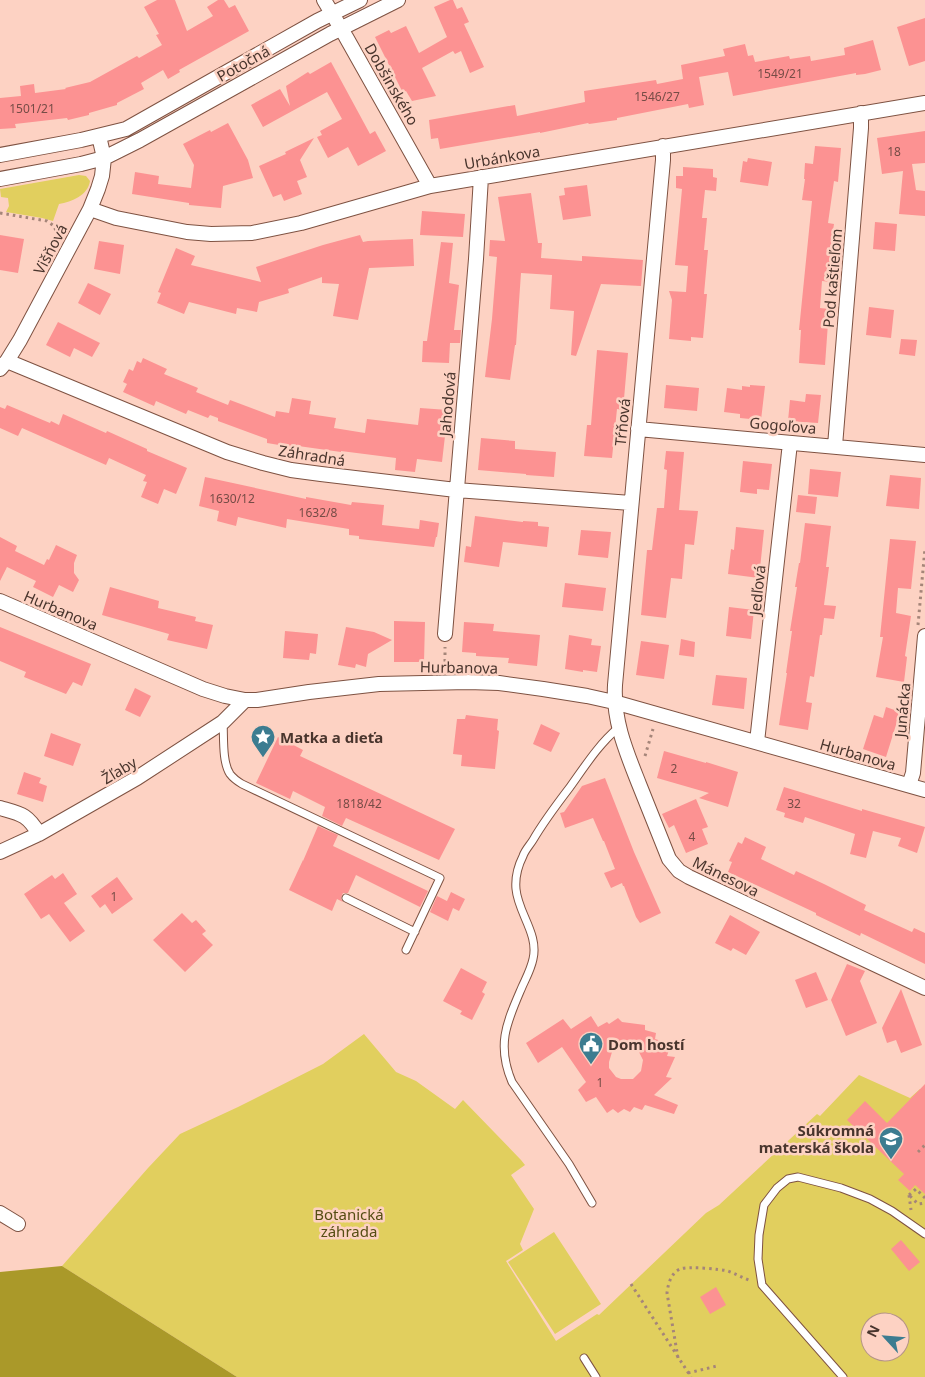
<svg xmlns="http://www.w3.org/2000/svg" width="925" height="1377" viewBox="0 0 925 1377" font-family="'Noto Sans',sans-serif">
  <rect width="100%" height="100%" fill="#fdd2c3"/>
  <path fill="#e1cf5e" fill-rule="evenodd" d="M79,175l7,1 4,5c-2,14 -18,21 -31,23l-6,17 -11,-3 -36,-6 3,-6 -1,-8 -7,-1 -1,-8z
    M364,1034l32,38 20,9 39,28 8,-9 58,60 4,5 -14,10 23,34 -14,35 3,6 -17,11 50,80 41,-27 2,1 107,-102 13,-8 98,-91 3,2 39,-41 51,23 10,-9 2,1 3,-2v289h-688l-175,-111 86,-98 32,-34 58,-27 85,-43zM870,1322h30v30h-30z
    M554,1232l47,72 -46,30 -47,-72z"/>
  <path fill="#aa9929" d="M62,1266l175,111h-237v-105z"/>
  <path fill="#fc9292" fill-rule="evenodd" d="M157,0h18l12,31 26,-15 -6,-9 11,-7h6l5,8 6,-3 14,26 -70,39 1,2 -12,7 -5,-9 -22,13 3,6 -27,14v2l-28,8v2l-21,5 -1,-2 -52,6 1,4 -16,1v-31l21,-2 -1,-10 14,-2 1,9 31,-4 -1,-1 25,-6 47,-26 2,2 23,-13 -6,-10 3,-1 -15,-27z
    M450,0h3l4,9 5,-2 7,15 -5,2 20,43 -14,6 -9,-22 -6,3 -2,-3 -31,17 14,28 -24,5 -6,-10 -3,2 -28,-56 14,-7 2,3 15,-7 13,27 28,-16 -13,-30z
    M925,18v43l-16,5 -12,-39z
    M873,40l8,30 -16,4 -9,1v-2l-123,23 -5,-24 -29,5 5,28 -15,3 -1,-4 -71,14v2l-28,4 -1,-1 -48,10v-1l-100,17 -2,-11 -7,1 -2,-19 86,-15 2,11 68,-14 -1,-11 72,-11 1,4 26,-5 -2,-14 44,-9 -2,-7 22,-5 3,12 5,-1 2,7 34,-6 1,3 20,-3 1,5 34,-6 -1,-7z
    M331,62l39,72 5,-3 11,20 -28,15 -10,-19 -20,11 -11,-21 5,-2 -2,-4 22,-12 -15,-27 -64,35 -12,-22 29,-16 10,17 -4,-20 22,-14 2,2z
    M228,123l20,37 5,18 -30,8 -2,22 -32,-3v-2l-57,-9 3,-22 24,4 -1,8 33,4 3,-23 -11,-21 27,-14 1,2z
    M925,131v32l-13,1 4,26 9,1v25l-26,-2 4,-43 -21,3 -5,-36z
    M314,138l-14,22 7,17 -10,4 5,13 -18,7 -3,-7 -8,3 -14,-31 27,-12 -1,-2z
    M815,146l26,2 -3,34 -4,-1 -6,42 6,1 -2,13h3l-4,45 -9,-1 -2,27 9,1 -4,56 -26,-2 2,-33h-2l13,-129 -10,-1 3,-21h-1l1,-16 8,1z
    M748,158l24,4 -4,24 -28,-4 3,-21 4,1z
    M683,167l30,2v8l4,1 -1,13 -11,-1 -3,28h5l-3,32h4l-4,44h3l-4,44 -12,-1v4l-22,-2 3,-39 -3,-9 17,1 2,-26 -13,-1 7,-76 -6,-1v-12h7z
    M587,185l4,31 -28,4 -4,-24 6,-1 -1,-7z
    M531,193l7,50h4l-1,15 41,3v-5l61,4 -2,26 -40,-2 -25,72 -5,-1 3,-44 -24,-2 2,-34 -31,-2 -5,72h-1l-5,35 -25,-3 7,-58 5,-62 -8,-1 1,-16 15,1 -7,-44z
    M422,211l43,3 -2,23 -43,-2z
    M875,222l22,2 -2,27 -22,-2z
    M0,235l24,4 -6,34 -18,-3z
    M360,235l3,7 5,-1 45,-2 1,27 -45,2 -11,52 -25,-4 6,-32 -17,-1v-6l-34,12 1,4 -30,9 -2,10 -20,-4 -1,6 -47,-12 -5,12 -27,-11 4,-10 -3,-1 18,-44 19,8 -4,9 70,17 -5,-15 67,-22z
    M99,241l25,4 -4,29 -26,-5z
    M441,242l12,1 -4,40 10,2 -5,45h7l-1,13h-10l-1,20 -27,-1 1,-21h4z
    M88,283l23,11 -11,21 -22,-12z
    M869,307l25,3 -3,28 -25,-3z
    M58,322l42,21 -8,14 -18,-9 -4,9 -24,-12z
    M901,339l16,1 -2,16 -16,-2z
    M597,350l31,3 -5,57 -6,-1 -5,49 -28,-2 3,-31h4z
    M143,358l24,11 -3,5 34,14 -2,4 32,13 2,-5 45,17 1,-6 13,2 3,-15 19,3 -2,13 27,4 -2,10 31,5 2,-14 51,6 2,-17 28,2 -6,52 -25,-3 -2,13 -20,-2 1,-12 -55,-7v1l-50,-7v2l-24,-4v-4l-49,-18v-3l-8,-3 -2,3 -20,-8 -2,4 -30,-13 -2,5 -31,-14 4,-8 -4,-2 6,-13 4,2 4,-10 4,2z
    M666,385l33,3 -2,23 -33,-3z
    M750,385l15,1 -4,34 -21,-2v-4l-16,-2 3,-24 15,2v-4l8,1z
    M806,394l15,1 -3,28 -30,-2 2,-21 15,2z
    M7,405l43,18 1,-2 8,4 4,-11 43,19 1,-2 40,18v2l40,17 -11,26 -12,-5 -6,15 -17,-7 6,-15 -4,-1 3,-6 -37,-17 -3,7 -84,-37 -4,8 -18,-8v-21l5,2z
    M481,438l34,3v8l41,3 -2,25 -28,-2v-1l-48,-4z
    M666,451l18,1 -5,58 19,1 -4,34 -9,-1 -3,35 -11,-1 -5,40 -25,-3 6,-65h5l5,-42h7l3,-38 -3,-1z
    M743,461l29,3 -3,26 -12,-1v5l-17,-2z
    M810,469l31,3 -3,25 -30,-3z
    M890,475l31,3 -2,31 -33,-3z
    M205,477l101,22v-2l45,8 1,-3 32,3 -2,20 37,4 1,-9 19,3 -2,14h-1l-2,10 -75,-8v-3l-10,-1v-6l-62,-10 -1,9 -48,-11 -2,9 -19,-5 2,-10 -20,-5z
    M798,495l19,2 -2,17 -19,-2z
    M475,516l48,6v-1l15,1v4l11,1 -2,20 -44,-5 -4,25 -35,-5 2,-16 5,1z
    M805,523l26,3 -5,41h3l-5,38 12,1 -2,13 -10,-1 -2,17h-2l-6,42 -4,-1 -4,26 6,1 -4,27 -29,-5 8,-52h-1l6,-42h-2l7,-44h-2l4,-24h1z
    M736,527l28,3 -5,48 -31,-4 3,-25 3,1z
    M581,530l30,2 -3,26 -30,-3z
    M0,537l17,9 -2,5 29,14 3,-6 2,1 7,-15 21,10 -3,8v10l5,7 -6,12 -14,-7 -6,12 -20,-10 3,-6 -29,-14 -7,14z
    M890,539l26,2 -5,48 -13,-1 -2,25 15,3 -6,40 2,1 -3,25 -28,-5 7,-40h-3z
    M565,583l41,5 -3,23 -41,-4z
    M110,587l49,14 -1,7 38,9 -1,4 18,4 -6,24 -40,-9 2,-6 -67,-19z
    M729,607l25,3 -3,29 -25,-3z
    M394,621l31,1 -1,40h-30z
    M464,622l30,2 -1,7 47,4 -3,31 -29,-3 1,-5 -33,-2v-3l-14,-1z
    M0,627l91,37 -9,22 -9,-4 -7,12 -42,-17 2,-5 -26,-11z
    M346,627l28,5 18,8 -24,14 -2,13 -10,-3 -1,4 -17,-3z
    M285,631l33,3 -2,20 -6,-1 -1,7 -26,-2z
    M569,635l23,4 -1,6 10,1 -4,26 -14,-2v2l-18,-3z
    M681,639l14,3 -1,15 -15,-2z
    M641,641l28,4 -5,34 -28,-4z
    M716,675l31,3 -3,31 -32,-4z
    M135,688l16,8 -11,21 -15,-7z
    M886,707l14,5 -14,45 -23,-8 11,-34 9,3z
    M466,715l32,4 -1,11 2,1 -4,38 -34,-3 1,-11 -9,-1 4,-35h8z
    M541,724l19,9 -9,19 -18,-8z
    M51,733l30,11 -8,22 -29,-10z
    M278,737l25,13 -3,6 155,73 -16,31 -93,-42 -4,8 -20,-10 3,-9 -32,-16 -3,8 -34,-16z
    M664,751l42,12v-1l32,10 -10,35 -29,-9 10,-5 -52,-15z
    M24,772l17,6 -2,5 8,3 -4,16 -26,-8z
    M605,778l29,74 27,61 -21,10 -4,-6 -12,-31h-1l-1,-3 -11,5 -7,-15 11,-4 -11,-28h-1l-10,-23 -28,10 -5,-15 4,-1 18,-26z
    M784,787l78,24v-2l63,18 -8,26 -19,-7 3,-8 -28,-7 -7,27 -16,-4 5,-20 -50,-17 -2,6 -19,-6 1,-4 -9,-3z
    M696,799l12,28 -6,2 6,15 -22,9 -12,-28 -5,3 -7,-14z
    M318,826l20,9 -5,11 95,45 -8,16 -64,-32 -8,18h-5l-1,2 -1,4 2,3 -6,-3 -5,12 -43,-21 14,-30v1z
    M745,837l21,10 -5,12 33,16 2,-4 28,13 42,21 -2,5 48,22 2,-4 11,5v31l-64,-31 -1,3 -44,-21v-2l-88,-41 4,-10 -3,-1 9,-19 4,2z
    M63,873l14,21 -13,9 21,28 -15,11 -21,-28 -8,5 -17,-25 28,-19 3,4z
    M117,877l16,22 -21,15 -7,-10 -5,4 -9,-12z
    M451,892l14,7 -6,12 -6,-3 -5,13 -18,-9 7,-16 10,5z
    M182,913l10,10 4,-3 10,11 -4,3 11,11 -28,27 -32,-32z
    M730,915l30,17 -14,23 -13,-7 -2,3 -16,-8z
    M847,964l18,7 -5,10 17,42 -31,13 -15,-36z
    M461,968l26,14 -5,10 3,2 -13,26 -12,-6 2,-3 -19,-10z
    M816,972l12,28 -22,8 -11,-28z
    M901,989l21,56 -21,8 -5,-13 -9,3 -5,-15z
    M591,1016l7,11 9,-5 2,2 9,-6 4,4 23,3v5l11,3 -1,6 16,5 -4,12 8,1 -9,20 6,1 -18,17 24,10 -4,9 -29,-9 -3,5 -8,-3 -4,5 -6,-3 -6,4 -5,-4 -6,4 -11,-16 -10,5 -8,-12 8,-8 -24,-35 -24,16 -12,-20 37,-24 8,10zM622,1046l11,1 5,3 5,10 -2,11 -8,8h-12l-5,-2 -7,-9v-6l3,-10 5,-4z
    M925,1084v110l-10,-9 -5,6 -12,-11 6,-6 -57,-54 18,-19 22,22z
    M901,1240l19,22 -11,9 -18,-22z
    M716,1287l10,18 -16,9 -10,-17z"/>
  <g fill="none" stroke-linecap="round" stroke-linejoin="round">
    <defs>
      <path id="lane" d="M223,722c1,15 -1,40 7,52 3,4 7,7 12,10l198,94 -34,72
        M346,898l69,34
        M592,1203l-23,-39 -57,-82c-16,-38 -5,-60 10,-95 4,-9 9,-18 11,-28 6,-25 -15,-46 -17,-70 -1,-11 2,-23 7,-33 2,-6 7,-11 10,-16 11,-19 24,-36 37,-53 15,-21 29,-43 48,-59
        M584,1358l12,19
        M843,1377l-81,-92 -4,-26 1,-24 5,-30 13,-17 11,-9 10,-2 43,11 29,11 22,12 33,23"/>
      <path id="street" d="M324,0l22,37 84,149
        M663,146v14l-48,525c-2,36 11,66 24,99 10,25 20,50 30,75l10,12 10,6 236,111
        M0,155l81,-15 45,-11 191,-108 43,-21
        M0,179l81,-15 23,-6 36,-18 190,-106 68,-34
        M90,209l26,9 71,14 24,2 41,-1 49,-10 129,-37 495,-83
        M7,361l220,91 36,11 28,7 30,4 135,16 175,13
        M0,369l7,-8 13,-21 70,-131 8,-20 4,-13 2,-18 -5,-22
        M638,429l287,26
        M835,446l26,-318v-15
        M0,601l203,88 22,7 20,4h12l52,-8 70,-8 89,-2 31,1 44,6 44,7 27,6 311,88
        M445,634l31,-375 5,-82
        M757,742l33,-299
        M909,785l4,-12 12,-137
        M0,808c21,6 27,6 39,26
        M0,852l39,-18 98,-56 86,-56 22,-22
        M0,1213l18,11"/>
    </defs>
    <use href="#lane" stroke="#7e5242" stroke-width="9"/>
    <use href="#street" stroke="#7e5242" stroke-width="16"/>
    <path stroke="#a58579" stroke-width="3" stroke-dasharray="2.5 4" stroke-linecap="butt" d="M0,213l47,8 7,5 4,10
      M918,625l7,-77
      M445,668v-21
      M645,756l8,-27
      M918,1152l7,-7
      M909,1195l2,15
      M909,1195l7,-6 9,9
      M910,1196l8,8 7,-1
      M631,1284l60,93
      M678,1358l-11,-65c1,-9 4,-20 13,-24 9,-3 39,0 48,2 8,3 15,7 23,10
      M688,1373l29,-7"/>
    <use href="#lane" stroke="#fff" stroke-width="7"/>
    <use href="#street" stroke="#fff" stroke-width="14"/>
  </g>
  <defs>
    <symbol id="sight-pin" viewBox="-11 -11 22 30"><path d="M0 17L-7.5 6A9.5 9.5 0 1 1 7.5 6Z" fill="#3c7c90" stroke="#fdd2c3"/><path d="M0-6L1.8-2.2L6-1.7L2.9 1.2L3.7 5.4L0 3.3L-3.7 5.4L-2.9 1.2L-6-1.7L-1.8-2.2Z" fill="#fff"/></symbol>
    <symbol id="civic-pin" viewBox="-11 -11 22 30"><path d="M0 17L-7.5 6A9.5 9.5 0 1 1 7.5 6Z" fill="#3c7c90" stroke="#fdd2c3"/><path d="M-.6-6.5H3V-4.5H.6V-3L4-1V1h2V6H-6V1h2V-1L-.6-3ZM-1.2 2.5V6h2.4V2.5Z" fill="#fff"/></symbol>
    <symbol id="school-pin" viewBox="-11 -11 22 30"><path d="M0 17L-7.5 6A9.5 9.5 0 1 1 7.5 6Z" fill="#3c7c90" stroke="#fdd2c3"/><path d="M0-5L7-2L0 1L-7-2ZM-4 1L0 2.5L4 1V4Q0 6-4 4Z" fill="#fff"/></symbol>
  </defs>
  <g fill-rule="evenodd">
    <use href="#sight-pin" x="249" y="723" width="28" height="38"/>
    <use href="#civic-pin" x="577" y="1030" width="28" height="38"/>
    <use href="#school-pin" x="877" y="1125" width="28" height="38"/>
  </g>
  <g text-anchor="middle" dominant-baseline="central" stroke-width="5" stroke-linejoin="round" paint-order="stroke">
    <g font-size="12" fill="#764c46">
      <text x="780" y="73">1549/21</text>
      <text x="657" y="96">1546/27</text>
      <text x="32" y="108">1501/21</text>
      <text x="894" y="151">18</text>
      <text x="232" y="498">1630/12</text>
      <text x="318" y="512">1632/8</text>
      <text x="674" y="768">2</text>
      <text x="359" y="803">1818/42</text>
      <text x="794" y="803">32</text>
      <text x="692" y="836">4</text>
      <text x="114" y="896">1</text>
      <text x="600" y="1082">1</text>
    </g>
    <g font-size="15" fill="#49352d" stroke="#fdd2c3">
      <text transform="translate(243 63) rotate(-29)">Potočná</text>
      <text transform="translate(392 84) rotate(60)">Dobšinského</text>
      <text transform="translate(502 157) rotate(-10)">Urbánkova</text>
      <text transform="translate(50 249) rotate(-62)">Višňová</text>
      <text transform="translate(832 278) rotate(-85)">Pod kaštieľom</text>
      <text transform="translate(447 404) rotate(-85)">Jahodová</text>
      <text transform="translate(622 422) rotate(-84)">Tŕňová</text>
      <text transform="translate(783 425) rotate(5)">Gogoľova</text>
      <text transform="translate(312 455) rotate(9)">Záhradná</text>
      <text transform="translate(757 590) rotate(-84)">Jedľová</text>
      <text transform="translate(61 610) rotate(23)">Hurbanova</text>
      <text transform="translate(459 667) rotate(1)">Hurbanova</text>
      <text transform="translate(902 710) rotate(-85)">Junácka</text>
      <text transform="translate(858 754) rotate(16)">Hurbanova</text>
      <text transform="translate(119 770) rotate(-31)">Žľaby</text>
      <text transform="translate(726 876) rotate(26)">Mánesova</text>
    </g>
    <g font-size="15" font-weight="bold" fill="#49352d" stroke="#fdd2c3" text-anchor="start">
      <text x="280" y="737">Matka a dieťa</text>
      <text x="608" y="1044">Dom hostí</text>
      <text x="874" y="1130" text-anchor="end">Súkromná<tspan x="874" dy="17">materská škola</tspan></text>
    </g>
    <g font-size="15" fill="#554d13" stroke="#fdd2c3">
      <text x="349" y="1214">Botanická<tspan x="349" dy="17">záhrada</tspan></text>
    </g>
  </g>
  <g transform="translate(885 1337) rotate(296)"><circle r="24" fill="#fdd2c3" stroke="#b59387"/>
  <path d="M0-4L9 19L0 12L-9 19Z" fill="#3c7c90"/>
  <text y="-8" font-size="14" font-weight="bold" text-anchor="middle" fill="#49352d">N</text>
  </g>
</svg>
